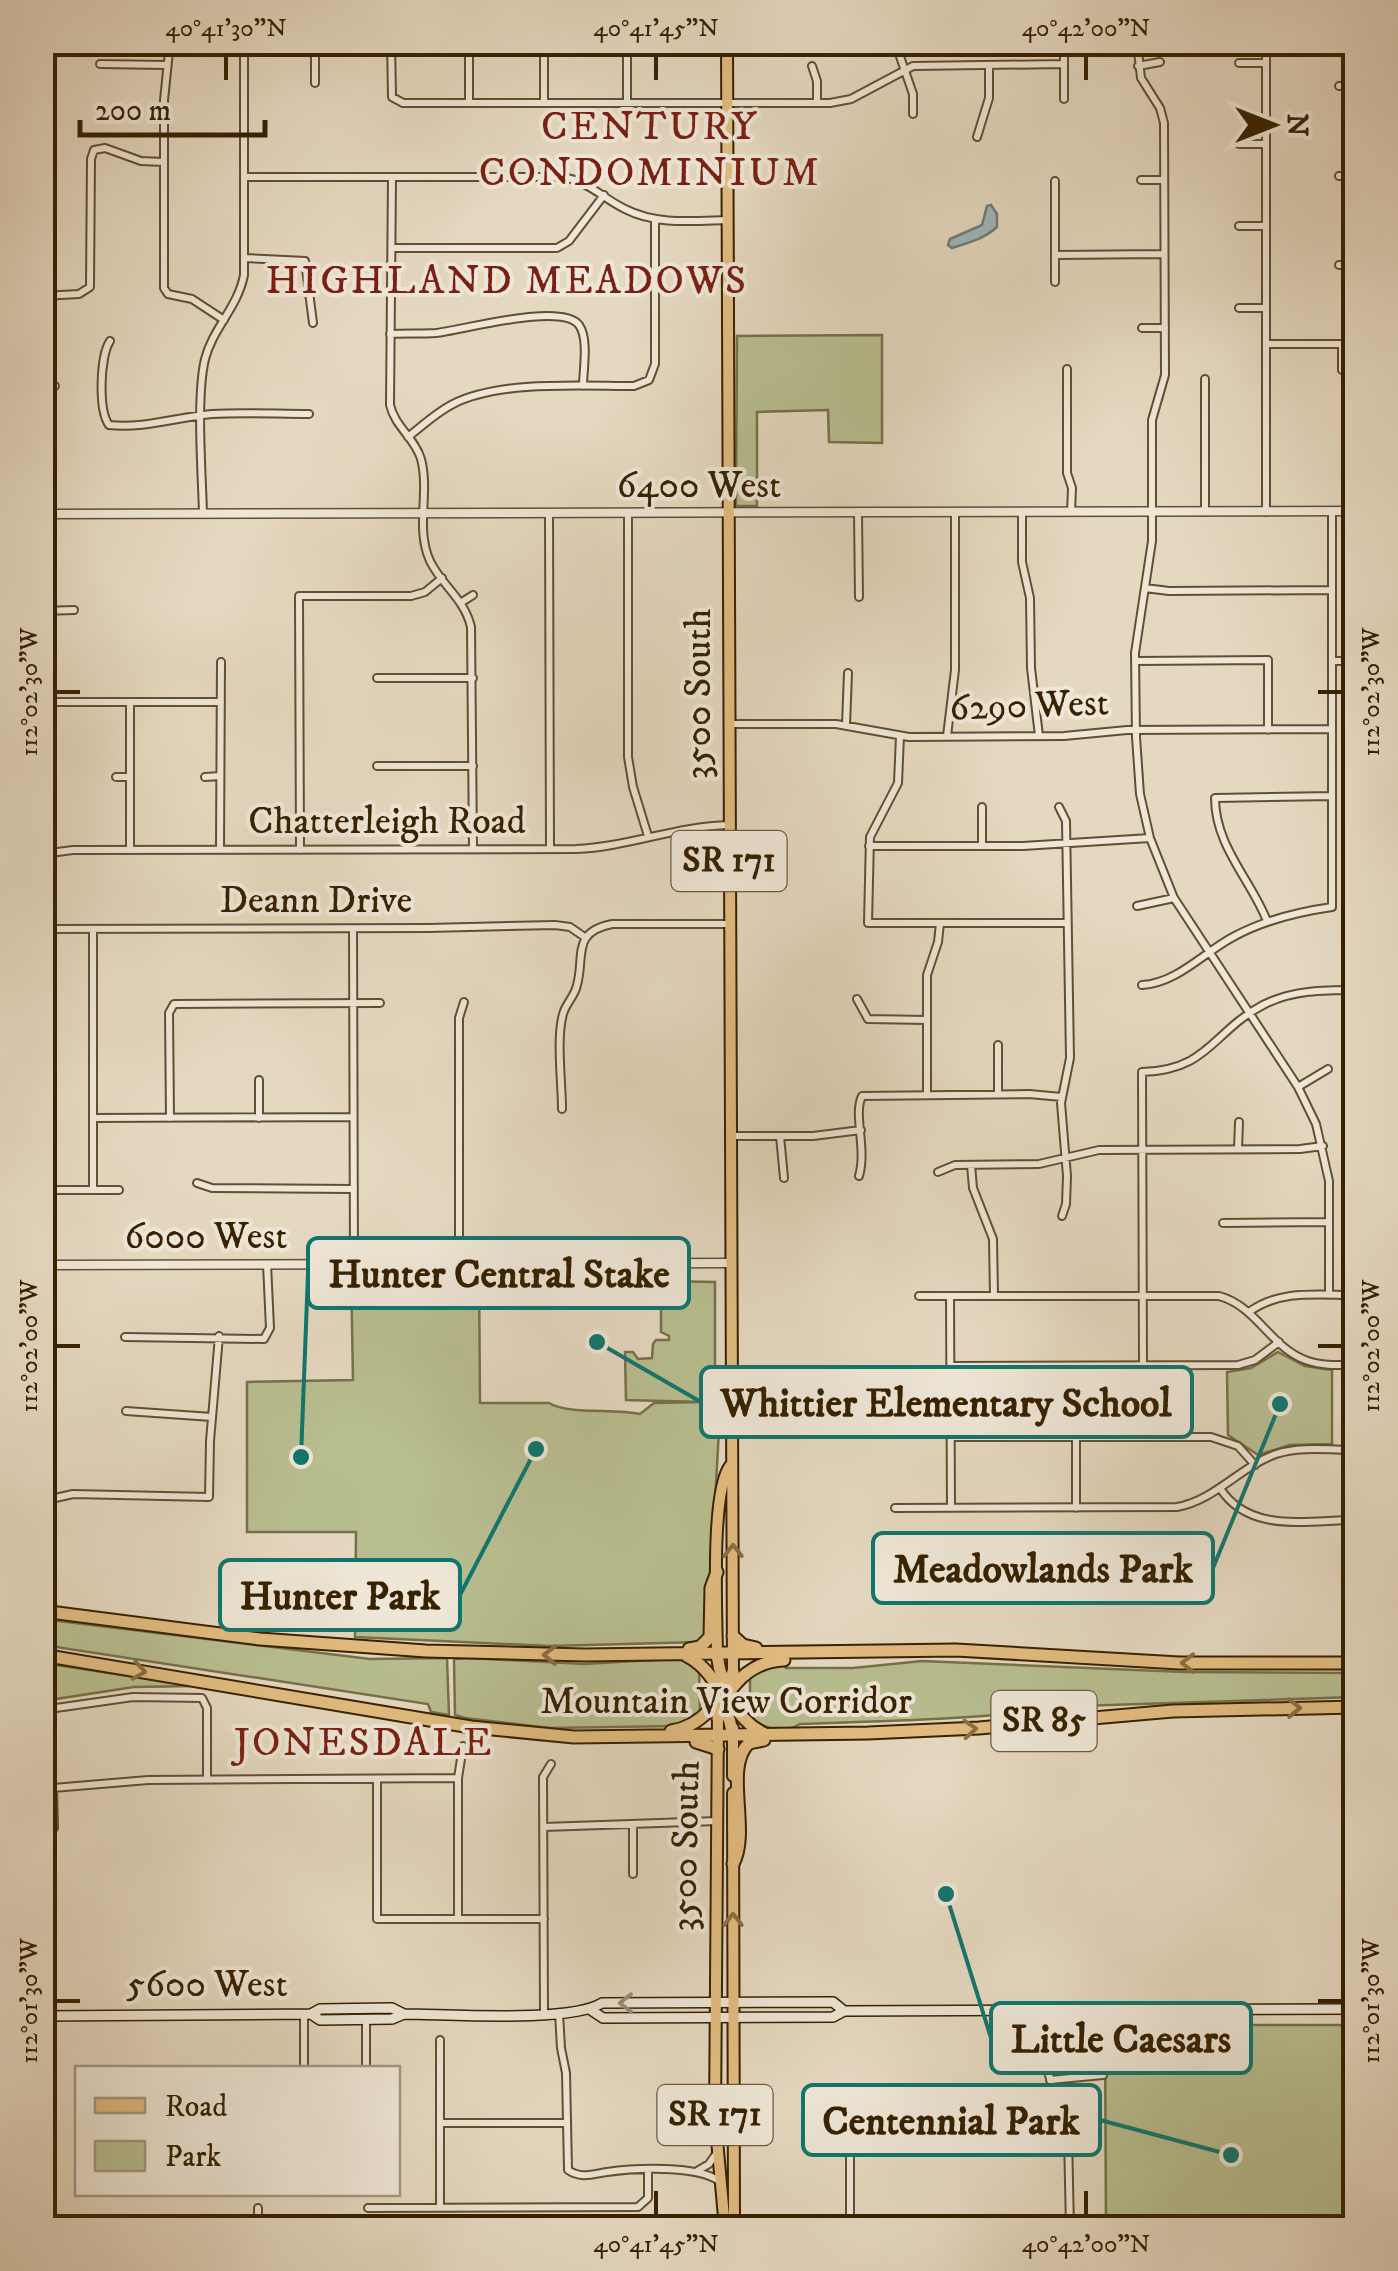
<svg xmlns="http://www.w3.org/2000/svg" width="1398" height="2271" viewBox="0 0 1398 2271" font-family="'IM FELL DW Pica',serif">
  <rect width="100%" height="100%" fill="#e5d8c0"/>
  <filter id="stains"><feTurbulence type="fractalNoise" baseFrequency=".002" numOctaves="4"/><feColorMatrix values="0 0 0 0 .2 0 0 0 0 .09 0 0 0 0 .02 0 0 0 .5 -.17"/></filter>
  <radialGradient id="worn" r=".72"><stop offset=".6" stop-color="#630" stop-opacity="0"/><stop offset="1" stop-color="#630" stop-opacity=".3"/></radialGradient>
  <path fill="#b8be90" stroke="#777048" stroke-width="2.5" d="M882,335v108l-53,-1 -1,-32 -71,2v94h-21l1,-170z
    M351,1268l128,2 1,133h69c19,12 65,5 91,11l14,-11 48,-1 -76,-2 -1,-48h8l5,7 14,-1 1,-14 3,-4h13v-4l-8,-4v-51l54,1v120l4,27 -11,204 -8,9 -150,4 -195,-9 1,-105h-109v-150l106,-2z
    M1278,1352l27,14 27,4v74l-42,1 -32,10 -30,-20 -1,-63 24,-4z
    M42,1619l328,40 77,-1 2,57 -18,-3 -3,-8 -385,-59z
    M467,1658l117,6 88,-5 17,2 10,7 1,44 -24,14 -126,2 -85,-10 -10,-3 -1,-56z
    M922,1661l262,11 171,1v24l-276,9c-92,13 -186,15 -279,18 -15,10 -37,5 -50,-7v-41l33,-13 3,5h67z
    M43,1663l152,23 -61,1 -91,14z
    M1105,2025h250v203h-249z"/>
  <path fill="#9cb6be" stroke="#737a72" stroke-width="2.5" d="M991,205l6,9v13c-13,12 -29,16 -45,21l-4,-3 2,-6 32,-14 5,-19z"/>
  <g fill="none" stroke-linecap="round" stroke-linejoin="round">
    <defs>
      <path id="minor" d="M170,42l-6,58v188l4,6 24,5 32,21
        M315,42v41
        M391,42l1,55 11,6h427l21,-4 62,-33 151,-2
        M469,42v61
        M544,42v61
        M627,42v61
        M895,42l18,52v20
        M1064,42v57
        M1137,42l4,36 19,30 4,15 1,252 -13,45v121l-17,112 1,84 4,57 10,44 24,60 124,189 18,37 13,57v114
        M1266,42v470
        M1239,63h27
        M100,64l66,1
        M812,66l5,15v22
        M1138,66l22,-4
        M1339,86h17
        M977,137l12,-39v-33
        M1239,144h27
        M1339,176h17
        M244,177h318c27,4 40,21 63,32 31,16 67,12 102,11
        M392,177l-2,228c5,22 25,33 31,54 9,34 -6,69 9,102 12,25 34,37 41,66l2,222
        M1141,180h23
        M1055,181v101
        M1239,226h27
        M392,248h165l12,-7 35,-46
        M1055,255l109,-1
        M244,258l61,3 8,62
        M1339,265h17
        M42,296l37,-2 11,-7 1,-128 3,-9 11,-2 36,13 23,1
        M1239,308h27
        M1142,328h23
        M390,334c15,-1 31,0 46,-1 27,-3 126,-31 143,-8 10,14 4,45 4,61
        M110,341c-10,15 -12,69 -1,84 34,4 69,-8 103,-11 32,-2 65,0 97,0
        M1266,344h90
        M1342,344v26
        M1067,369v104l5,15 -1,24
        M1205,379v133
        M42,386h13
        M408,437c14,-11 29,-25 45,-33 47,-24 129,-18 181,-18l15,-6 6,-16v-144
        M858,513l1,84
        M1022,513v49l8,36 1,70 8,68
        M203,514c-1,-42 -7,-117 2,-155 8,-31 33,-52 39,-84v-233
        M549,514l1,335
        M628,514v243l5,30 15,49
        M1145,588l24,3 163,-1
        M462,602l11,-7
        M42,611l32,-1
        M1135,661l133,-1v70
        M1332,661h24
        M377,678h96
        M42,702h179
        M730,724h106l73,13 155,-1 63,-6 205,-1
        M846,725l2,-52
        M900,736l-2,47 -28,54 -2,86h198
        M947,736l8,-66v-157
        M377,766h96
        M116,777h14
        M205,777l15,-1
        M1059,807l7,14 4,237 -9,45 6,73 -1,28 -4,12
        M869,846h154l127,-8
        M982,846v-39
        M130,850v-148
        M220,850l1,-188
        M300,850l-1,-254h112l14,-4 17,-14
        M42,854l31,-4 503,-1c52,-2 100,-23 153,-24
        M1137,906l37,-8
        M1267,921c-16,-41 -52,-75 -52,-123l117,-2
        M42,929l386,-1 127,-3 15,2 16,11
        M93,929v261
        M353,929l1,335
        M1142,985c35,-2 61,-32 91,-48 31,-17 64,-25 99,-30v-395
        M857,999l11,20 59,1
        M998,1045v48
        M259,1080v38
        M1298,1087l30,-18
        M927,1094v-119l11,-33 2,-19
        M562,1109c0,-27 -6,-70 1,-95 3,-11 12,-18 14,-29 8,-28 -6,-53 35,-61h117
        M93,1118l260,-1
        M170,1118l-1,-105 5,-9 206,-1
        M729,1136h84l48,-6
        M780,1136l4,42
        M1238,1149l1,-27
        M971,1165l2,23 20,51 1,56
        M938,1172l17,-7 84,-1 60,-14 201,-1 23,-3
        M859,1176c8,-27 -6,-62 3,-80l167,-2 33,3
        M197,1183l15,5 142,1
        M42,1190h77
        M1223,1223l106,-1
        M459,1264v-246l5,-16
        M919,1296h300c38,10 52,53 89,65 15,5 32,4 48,4
        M950,1296l1,212
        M1249,1312c31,-23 69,-17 107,-17
        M125,1337l139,2 6,-11 -3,-64
        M1143,1365l-1,-293c67,-2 70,-40 121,-67 29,-15 61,-15 93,-15
        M950,1366l288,-1 17,-5 24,-18
        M126,1411l86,6
        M951,1437h260l27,9 17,19
        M1220,1488c29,46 88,32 136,32
        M42,1501l31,-7 136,3 1,-56 9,-105
        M895,1508l282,-1c38,-7 63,-40 99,-53 24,-8 54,-4 80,-4
        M1076,1508v-71
        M42,1710l91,-13 69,1 5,10v71
        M377,1779v140h167
        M633,1825v49
        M544,1827l173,-6
        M54,1828l-1,-40 95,-8 310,-2
        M458,1919v-141l5,-32
        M1047,2011l1,61 20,64 2,92
        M544,2013l-1,-236 8,-13
        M559,2013l2,35 5,25 2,97c13,9 25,4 39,2 28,-4 90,-7 112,9
        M304,2014v54
        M366,2019v49
        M440,2040v167
        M1050,2080l53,-5
        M440,2123h126
        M697,2171l12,-7 7,-10
        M258,2208v20
        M368,2208l270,-1 10,-9v-27
        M850,2228v-74l7,-10c70,-9 142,5 212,3"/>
      <path id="tertiary" d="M42,514l1314,-3
        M42,1265l687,-2"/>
      <path id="secondary" d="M591,2010l12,8 230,-1 11,-6 512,-2
        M311,2014l9,-5 72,-1 12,6
        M42,2016l269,-2 9,6 72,-1 12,-5c43,0 167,9 198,-11l231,-1 11,9"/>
      <path id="primary" d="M727,42l6,1634
        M717,1658c0,-38 -7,-166 13,-192
        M718,1715l-3,403 10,110
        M733,1728v48
        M733,1793l1,435"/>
      <path id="trunk" d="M42,1611l218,28 166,12 159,4 371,-5 223,13h177
        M733,1636l10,9 13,3
        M689,1649l11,-2 10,-10 1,-49 6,-16
        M717,1654c4,31 17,64 46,79
        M42,1655l429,72 103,10 294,-4 111,-5 194,-17 183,-4
        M687,1656c29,15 40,49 46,80
        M718,1719c7,-32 33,-58 66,-59
        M671,1731c30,-4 52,-32 62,-59
        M696,1742l22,7
        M733,1864c18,-33 -10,-97 16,-121l15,-3"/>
    </defs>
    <use href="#minor" stroke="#624f31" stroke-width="10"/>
    <use href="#tertiary" stroke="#624f31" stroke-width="11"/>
    <use href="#secondary" stroke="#362101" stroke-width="12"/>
    <use href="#primary" stroke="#362101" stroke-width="14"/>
    <use href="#trunk" stroke="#362101" stroke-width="15"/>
    <use href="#minor" stroke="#eee6d6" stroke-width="6"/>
    <use href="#tertiary" stroke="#eee6d6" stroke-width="8"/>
    <use href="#secondary" stroke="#eee6d6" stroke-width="9"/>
    <use href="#primary" stroke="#e2bc80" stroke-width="10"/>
    <use href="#trunk" stroke="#e2bc80" stroke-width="11"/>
  </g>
  <defs><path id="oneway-chevron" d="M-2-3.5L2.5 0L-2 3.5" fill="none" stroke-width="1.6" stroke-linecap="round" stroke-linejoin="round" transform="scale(2.5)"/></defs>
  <g stroke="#8c6e40">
    <use href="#oneway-chevron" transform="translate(733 1551) rotate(-90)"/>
    <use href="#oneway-chevron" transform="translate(550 1655) rotate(-179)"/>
    <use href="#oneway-chevron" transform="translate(1188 1663) rotate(-179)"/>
    <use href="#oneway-chevron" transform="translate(139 1671) rotate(9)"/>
    <use href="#oneway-chevron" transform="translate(1294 1708) rotate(-1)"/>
    <use href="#oneway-chevron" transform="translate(970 1729) rotate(-4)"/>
    <use href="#oneway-chevron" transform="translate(733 1920) rotate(-90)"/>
  </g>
  <use stroke="#9b8d76" href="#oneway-chevron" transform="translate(626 2003) rotate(180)"/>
  <path fill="none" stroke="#362101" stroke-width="4" d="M226,55v25M656,55v25M1086,55v25M55,692h25M1318,692h25M55,1346h25M1318,1346h25M55,2001h25M1318,2001h25M656,2191v25M1086,2191v25"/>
  <g text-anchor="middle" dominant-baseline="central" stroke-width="8" stroke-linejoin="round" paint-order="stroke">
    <g fill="#eee6d6" stroke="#6d5c41" stroke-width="2.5">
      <rect x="671.5" y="831" width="115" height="60" rx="8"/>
      <rect x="991.5" y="1691" width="105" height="60" rx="8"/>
      <rect x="657.5" y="2085" width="115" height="60" rx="8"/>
    </g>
    <g font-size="35" font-weight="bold" fill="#362101">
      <text x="729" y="861">SR 171</text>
      <text x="1044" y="1721">SR 85</text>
      <text x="715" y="2115">SR 171</text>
    </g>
    <g font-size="38" fill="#362101" stroke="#eee6d6">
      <text x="699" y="486">6400 West</text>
      <text transform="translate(699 694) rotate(-90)">3500 South</text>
      <text transform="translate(1029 706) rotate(-2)">6290 West</text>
      <text x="387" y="822">Chatterleigh Road</text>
      <text x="316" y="901">Deann Drive</text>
      <text x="206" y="1237">6000 West</text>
      <text x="726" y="1702">Mountain View Corridor</text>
      <text transform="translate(686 1846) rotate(-89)">3500 South</text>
      <text x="207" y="1985">5600 West</text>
    </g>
    <g font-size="40" letter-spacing="2.5" fill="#7a1f14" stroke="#eee6d6">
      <text x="650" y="128">CENTURY<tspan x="650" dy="46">CONDOMINIUM</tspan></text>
      <text x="507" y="282">HIGHLAND MEADOWS</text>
      <text x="364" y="1744">JONESDALE</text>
    </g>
  </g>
  <path fill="none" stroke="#0f766e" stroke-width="4" d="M301 1457L308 1273M597 1342L701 1402M1280 1404L1213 1568M536 1449L460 1595M946 1894L991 2038M1231 2155L1100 2120"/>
  <g fill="#0f766e" stroke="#eee6d6" stroke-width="4">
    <circle cx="301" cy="1457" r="10"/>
    <circle cx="597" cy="1342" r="10"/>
    <circle cx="1280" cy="1404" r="10"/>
    <circle cx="536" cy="1449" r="10"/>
    <circle cx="946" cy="1894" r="10"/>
    <circle cx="1231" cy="2155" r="10"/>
  </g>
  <g fill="#eee6d6" stroke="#0f766e" stroke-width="4">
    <rect x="308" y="1238" width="381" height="70" rx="10"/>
    <rect x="701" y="1367" width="491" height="70" rx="10"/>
    <rect x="873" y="1533" width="340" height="70" rx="10"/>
    <rect x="220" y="1560" width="240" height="70" rx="10"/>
    <rect x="991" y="2003" width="260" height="70" rx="10"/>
    <rect x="803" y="2085" width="297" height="70" rx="10"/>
  </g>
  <g font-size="40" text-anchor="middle" font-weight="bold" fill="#362101">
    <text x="499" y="1287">Hunter Central Stake</text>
    <text x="946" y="1416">Whittier Elementary School</text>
    <text x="1043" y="1582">Meadowlands Park</text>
    <text x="340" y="1609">Hunter Park</text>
    <text x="1121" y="2052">Little Caesars</text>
    <text x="951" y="2134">Centennial Park</text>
  </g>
  <rect width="1398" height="2271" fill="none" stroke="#e5d8c0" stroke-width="110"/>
  <rect x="75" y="2066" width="325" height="130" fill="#eee6d6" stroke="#a49781" stroke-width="2.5"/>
  <rect x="95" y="2098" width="50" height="15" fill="#e2bc80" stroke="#a49781" stroke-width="2.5"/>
  <text x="165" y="2116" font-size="30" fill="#362101">Road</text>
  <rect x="95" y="2141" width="50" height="30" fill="#b8be90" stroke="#a49781" stroke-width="2.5"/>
  <text x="165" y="2166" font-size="30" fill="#362101">Park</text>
  <g transform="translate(1273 125) rotate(90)" stroke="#eee6d6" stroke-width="8" paint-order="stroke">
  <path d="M0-8L18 38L0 25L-18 38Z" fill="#362101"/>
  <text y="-15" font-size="28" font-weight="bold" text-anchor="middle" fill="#362101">N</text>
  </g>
  <path d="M80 120v15h185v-15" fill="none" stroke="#362101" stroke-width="5"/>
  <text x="95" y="120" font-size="30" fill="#362101" stroke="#eee6d6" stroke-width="8" paint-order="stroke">200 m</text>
  <rect x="55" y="55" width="1288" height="2161" fill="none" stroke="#362101" stroke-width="4"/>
  <g font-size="25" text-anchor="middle" fill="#362101">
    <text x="226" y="36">40°41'30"N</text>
    <text x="656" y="36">40°41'45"N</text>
    <text x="1086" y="36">40°42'00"N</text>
    <text transform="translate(1370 692) rotate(-90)" y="9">112°02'30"W</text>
    <text transform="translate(28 692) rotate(-90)" y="9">112°02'30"W</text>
    <text transform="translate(1370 1346) rotate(-90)" y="9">112°02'00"W</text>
    <text transform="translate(28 1346) rotate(-90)" y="9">112°02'00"W</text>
    <text transform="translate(28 2001) rotate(-90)" y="9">112°01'30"W</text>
    <text transform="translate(1370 2001) rotate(-90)" y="9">112°01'30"W</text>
    <text x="656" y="2252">40°41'45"N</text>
    <text x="1086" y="2252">40°42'00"N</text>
  </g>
  <rect width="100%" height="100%" filter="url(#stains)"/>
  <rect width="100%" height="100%" fill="url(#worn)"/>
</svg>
